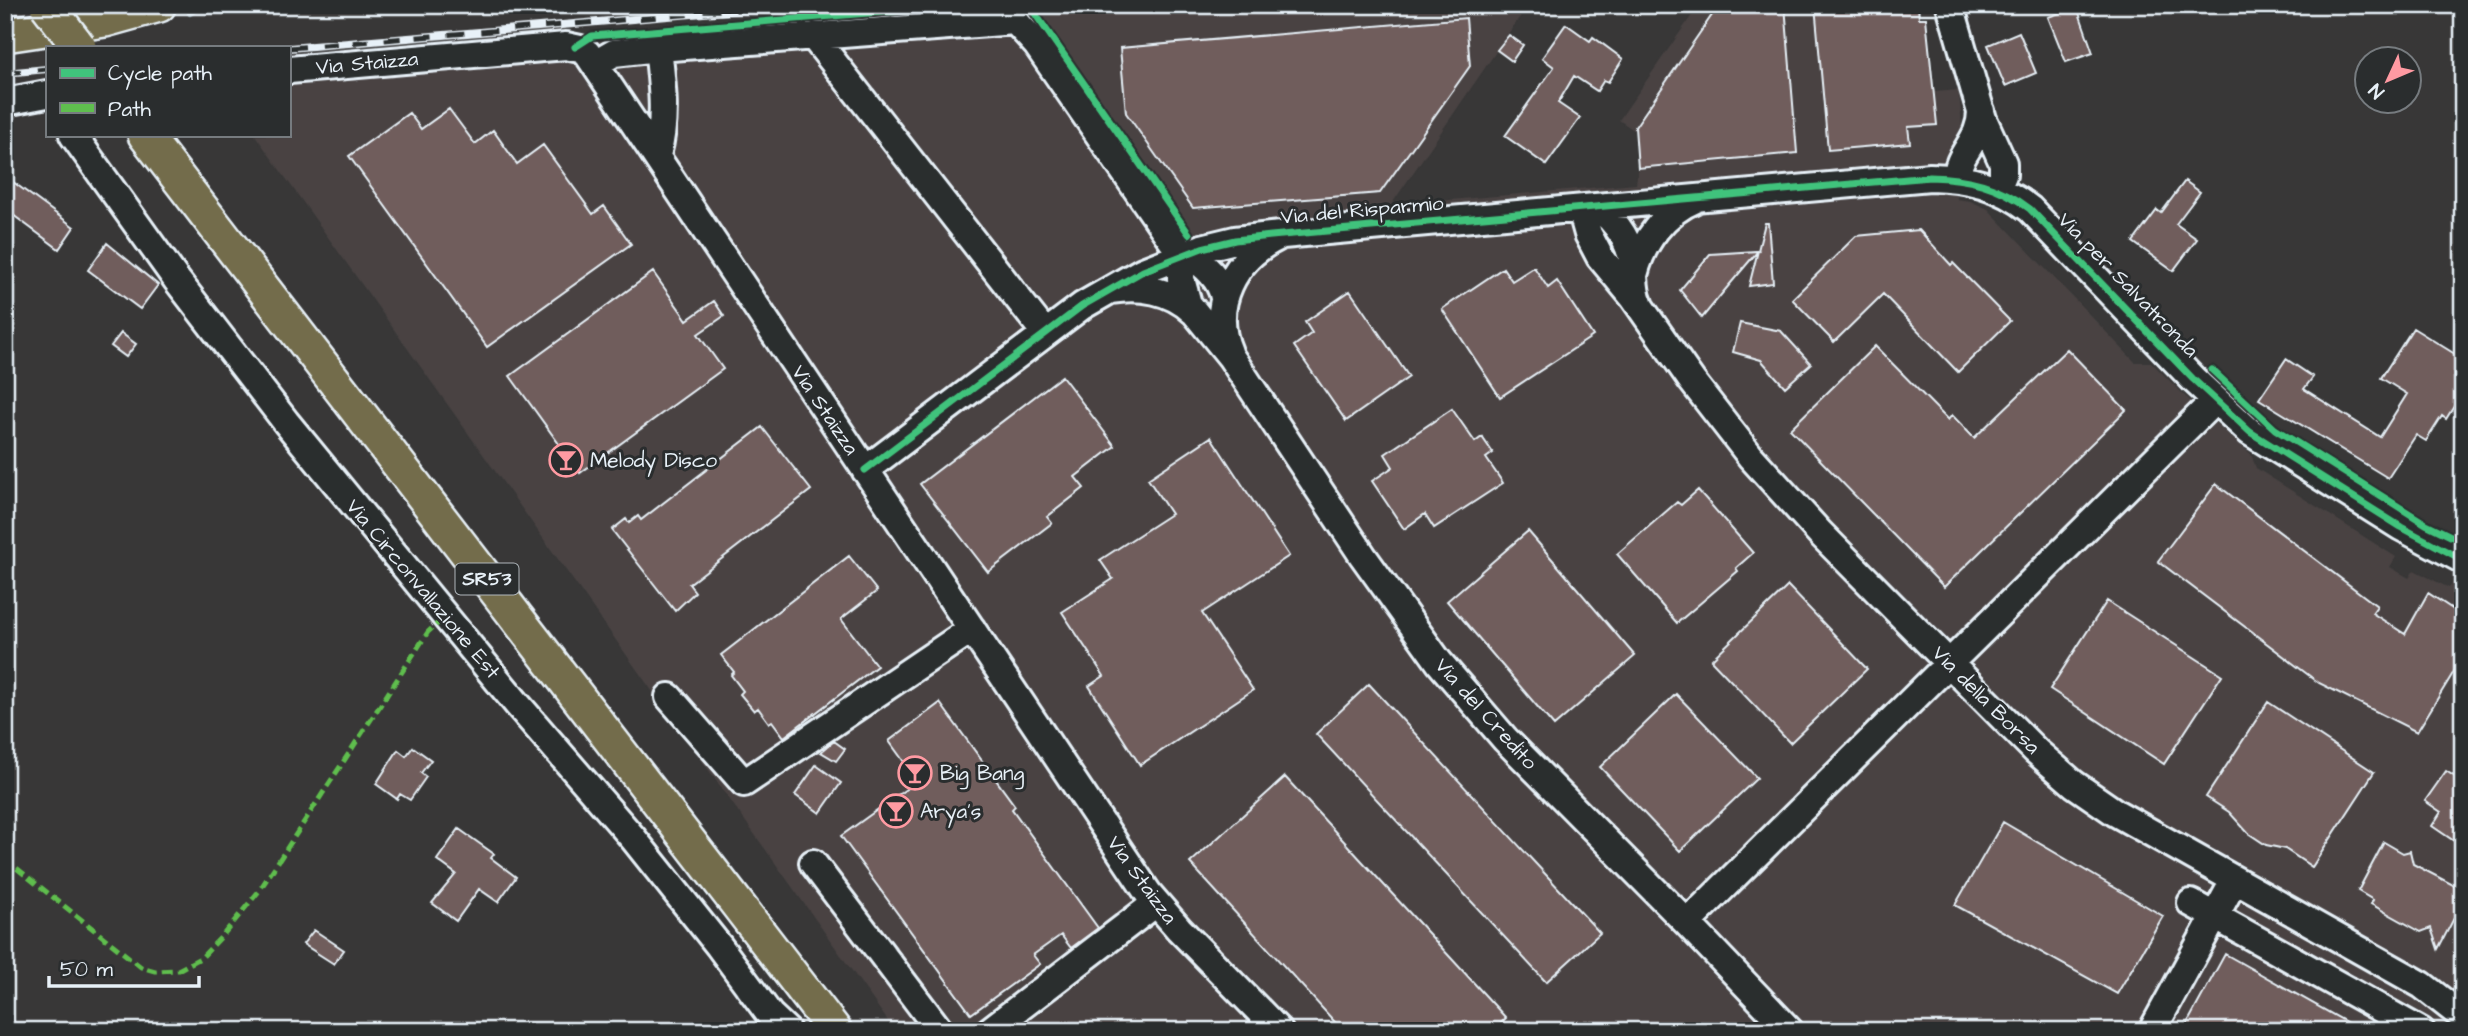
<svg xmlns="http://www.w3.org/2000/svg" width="2468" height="1036" viewBox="0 0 2468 1036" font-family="'Architects Daughter',sans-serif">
  <rect width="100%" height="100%" fill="#383737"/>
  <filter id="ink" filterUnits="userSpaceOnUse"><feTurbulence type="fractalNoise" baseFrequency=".0143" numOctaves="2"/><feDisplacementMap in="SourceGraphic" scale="14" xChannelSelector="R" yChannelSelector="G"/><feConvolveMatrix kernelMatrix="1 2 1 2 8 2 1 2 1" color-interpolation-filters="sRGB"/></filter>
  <g filter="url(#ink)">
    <path fill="#484242" d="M908,5h620l-137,200 245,-21 2,-16 -3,-37 -16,-11 80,-115h219l1,13h7l9,74 24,-2 3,38 -7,10 2,61 13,2 18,8 147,153h16l33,33 67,59 5,14 140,89 -6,10 19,11 5,-8 35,18 9,-11 5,1v453h-1568l-640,-896h34v-51l167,-15 95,-33z"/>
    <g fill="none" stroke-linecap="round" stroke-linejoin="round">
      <path stroke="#8a9ea7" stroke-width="6" d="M190,13l13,-8"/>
    </g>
    <path fill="#6f5d5b" stroke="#e8f1f8" stroke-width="2" d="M1719,5h66l12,148 -159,15 -3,-41z
      M1815,5h103l1,13h7l11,107 -29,2 2,16 -82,7z
      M2077,7l16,46 -27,9 -18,-45z
      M1466,18l4,48 -90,127 -187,15 -67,-95 -6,-65z
      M1566,24l24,17 3,-4 30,22 -15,23 -4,-2 -7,11 -23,-15 -16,27 22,15 -34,47 -41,-29 49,-69 -12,-9z
      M2019,32l17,41 -31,13 -17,-41z
      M1509,35l14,10 -11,16 -15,-11z
      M449,109l26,35 18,-14 24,34 26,-19 50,69 11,-8 27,38 -144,103 -138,-191 60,-43 12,16z
      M5,176l69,51 -15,22 -54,-40z
      M2185,181l15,11 -24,32 21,15 -24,32 -40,-29 24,-32 4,3z
      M1765,223h3l5,60 -24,3z
      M1919,230l32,35 2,-2 57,58 -52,51 -75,-78 -49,48 -42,-43 64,-63z
      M107,243l51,42 -18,24 -52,-39z
      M1758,251l-33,39 -23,28 -22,-28 30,-36z
      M1534,267l14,21 9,-7 36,55 -93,61 -58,-88 61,-41 9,13z
      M653,272l34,48 27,-19 10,15 -26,18 25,35 -143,104 -70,-97z
      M1350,291l59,86 -63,44 -52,-75 18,-13 -7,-11z
      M1740,323l41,8 30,33 -26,23 -24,-27 -28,-8z
      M2413,328l50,31v33l-17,27 -4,-3 -16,25 -10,-6 -28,43 -129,-79 27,-40 27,18 -9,12 76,48 27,-43 -26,-16z
      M121,333l15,11 -10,13 -15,-11z
      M1875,346l73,74 4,-5 22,23 93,-89 59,61 -182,177 -154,-158z
      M1062,376l53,70 -40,31 9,11 -37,29 5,6 -64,49 -68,-88z
      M1452,409l23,33 7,-5 11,16 -7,5 17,25 -69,45 -9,-14 -21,15 -32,-48 21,-14 -8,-13z
      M762,427l49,63 -122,94 6,8 -20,19 -63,-81 14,-11 3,4 9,-7 3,4z
      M1211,437l78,119 -87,57 51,77 -113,75 -51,-79 15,-10 -42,-64 51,-33 -13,-19 71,-46 -23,-35z
      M2216,484l161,122 -5,7 33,21 23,-41 35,23v41l-46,75 -98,-49 -161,-122z
      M1698,490l55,63 -17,15 2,3 -61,52 -60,-69 60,-52 4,3z
      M1528,531l107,125 -81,70 -107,-125z
      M849,556l28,35 -36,28 36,47 -93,71 -12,-16 -3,2 -11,-15 -4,3 -14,-17 3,-3 -12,-16 3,-3 -13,-17z
      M1788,586l79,83 -77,74 -79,-83z
      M2107,601l115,74 -58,89 -114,-75z
      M1369,684l231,249 -54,49 -230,-248z
      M1676,694l81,84 -77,73 -80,-84z
      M2268,702l106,70 -62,95 -27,-18 -19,-4 -18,-12 -19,-21 -23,-15z
      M940,703l75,103 -3,3 86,119 -27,20 -10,-13 -28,20 7,9 -69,50 -130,-178 72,-52 -11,-14 5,-4 -18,-25z
      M834,741l11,8 -9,12 -15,-9z
      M413,747l18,13 -10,13 5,4 -16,23 -10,-6 -3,5 -21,-15 22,-34 8,6z
      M816,765l25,18 -21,30 -25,-18z
      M2446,771l17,11v65l-31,-21 9,-14 -16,-11z
      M1285,777l221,241 -13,13h-150l-153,-168z
      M2003,822l160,94 -46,78 -162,-89z
      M459,829l35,25 -3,4 25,19 -18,25 -19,-13 -23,32 -24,-18 24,-29 -19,-14z
      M2384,842l19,11 7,-2 3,13 50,26v11l-25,48 -7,-21 -10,4 -50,-28 2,-4 -15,-9z
      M314,930l30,20 -10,14 -31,-20z
      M2225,954l137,77h-179z"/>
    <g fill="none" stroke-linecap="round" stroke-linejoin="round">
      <defs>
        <path id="minor" d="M1950,5l33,114 20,44v12l-6,14
          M813,36l232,297
          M595,64l19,-11 44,-5 357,-27 22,24 145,210
          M289,70l277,-24 14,3 7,4 561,840 31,36 100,102
          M5,102l42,-8
          M73,135l103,144 110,143 232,283 115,133 86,108 51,69 17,16
          M657,155c10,-36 5,-71 1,-107
          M1957,178c0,-26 24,-36 24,-67
          M1598,207c18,15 32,34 35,57 2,15 0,26 6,39
          M1581,209l7,25 12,23 34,41 58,83 59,76 69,76 216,218 38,33 42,29 306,172 41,32
          M1186,253l-5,10v16l7,25 43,53 132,199 76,106 66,77 182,184 103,108
          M1186,253c16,10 35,26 38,45
          M1634,275c8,-33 30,-63 62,-76
          M1111,290c29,-5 60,0 82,21
          M1229,352c-20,-47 5,-94 49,-115
          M865,470l217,-164 61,-35 59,-23 33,-8 36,-4 659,-59c38,1 69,8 100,32l163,170 57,53 151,95 62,33
          M669,697l75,86 228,-154
          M813,863l127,168
          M2191,903l230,128
          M1687,923l528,-523
          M989,1031l167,-128
          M2152,1031l82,-150"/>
        <path id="major" d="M5,35l100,-15 54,-15
          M145,135l690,896"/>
      </defs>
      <use href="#minor" stroke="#e8f1f8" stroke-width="32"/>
      <use href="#major" stroke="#e8f1f8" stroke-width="38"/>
      <use href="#minor" stroke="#2a2d2e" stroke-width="26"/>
      <use href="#major" stroke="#736c4b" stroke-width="33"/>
      <defs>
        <path id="rail" d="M289,48l511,-43
          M5,73l42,-4"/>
      </defs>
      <use href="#rail" stroke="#e8f1f8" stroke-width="8"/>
      <use href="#rail" stroke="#2a2d2e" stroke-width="5" stroke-dasharray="16" stroke-linecap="butt"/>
      <defs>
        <path id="major-bridge" d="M47,5l32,42"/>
      </defs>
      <use href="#major-bridge" stroke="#e8f1f8" stroke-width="38" stroke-linecap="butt"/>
      <use href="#major-bridge" stroke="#736c4b" stroke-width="33"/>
      <path stroke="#5fbe4e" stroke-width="5" stroke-dasharray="10 5" stroke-linecap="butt" d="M5,859l136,108 14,4 23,-1 24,-13 21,-22 36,-44 169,-259 10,-9 15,2"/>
      <defs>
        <path id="cycleway" d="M1029,5l160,229
          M575,47l17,-11 372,-31
          M2212,370l63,59 151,95 37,18
          M865,470l217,-164 61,-35 59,-23 33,-8 36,-4 659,-59c38,1 69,8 100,32l163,170 57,53 151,95 62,33"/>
      </defs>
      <use href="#cycleway" stroke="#2a2d2e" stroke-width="11"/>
      <use href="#cycleway" stroke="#40c37c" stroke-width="7"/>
    </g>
  </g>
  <defs>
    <symbol id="bar-ring" viewBox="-11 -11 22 22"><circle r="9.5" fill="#2a2d2e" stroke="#ff9aa2" stroke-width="1.5"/><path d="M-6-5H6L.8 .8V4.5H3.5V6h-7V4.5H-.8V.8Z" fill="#ff9aa2"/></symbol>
  </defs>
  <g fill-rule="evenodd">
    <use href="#bar-ring" x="547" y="441" width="38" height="38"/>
    <use href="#bar-ring" x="896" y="754" width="38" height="38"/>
    <use href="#bar-ring" x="877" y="792" width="38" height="38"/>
  </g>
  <g text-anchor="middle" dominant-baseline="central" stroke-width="6" stroke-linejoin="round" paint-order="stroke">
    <rect fill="#2a2d2e" stroke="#afb6bb" stroke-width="2" x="455.5" y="563.5" width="63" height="31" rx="5"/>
    <g font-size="19" font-weight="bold" fill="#e8f1f8">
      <text x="487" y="579">SR53</text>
    </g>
    <g font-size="21" fill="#e8f1f8" stroke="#2a2d2e">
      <text transform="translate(367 63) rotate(-5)">Via Staizza</text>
      <text transform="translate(1362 210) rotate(-5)">Via del Risparmio</text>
      <text transform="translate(2128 285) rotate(46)">Via per Salvatronda</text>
      <text transform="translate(825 410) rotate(56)">Via Staizza</text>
      <text transform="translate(423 589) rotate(50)">Via Circonvallazione Est</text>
      <text transform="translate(1986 700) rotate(45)">Via della Borsa</text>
      <text transform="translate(1486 714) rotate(48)">Via del Credito</text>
      <text transform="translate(1142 880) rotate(54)">Via Staizza</text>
    </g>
    <g font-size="21" fill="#e8f1f8" stroke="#2a2d2e" text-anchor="start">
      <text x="590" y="460">Melody Disco</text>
      <text x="940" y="773">Big Bang</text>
      <text x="920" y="811">Arya's</text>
    </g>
  </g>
  <rect width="2468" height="1036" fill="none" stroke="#2a2d2e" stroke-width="28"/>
  <rect x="14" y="14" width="2440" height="1008" fill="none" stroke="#e8f1f8" stroke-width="2.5" filter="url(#ink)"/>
  <rect x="46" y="46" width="245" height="91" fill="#2a2d2e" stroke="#767b7f" stroke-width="2"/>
  <rect x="60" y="68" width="35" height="10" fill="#40c37c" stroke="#767b7f" stroke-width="2"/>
  <text x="108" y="80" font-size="21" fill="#e8f1f8">Cycle path</text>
  <rect x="60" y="103" width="35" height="10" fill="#5fbe4e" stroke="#767b7f" stroke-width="2"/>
  <text x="108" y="116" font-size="21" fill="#e8f1f8">Path</text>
  <g transform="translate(2388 80) rotate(226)"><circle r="33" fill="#2a2d2e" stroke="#767b7f" stroke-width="2"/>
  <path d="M0-5L12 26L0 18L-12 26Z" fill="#ff9aa2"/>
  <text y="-10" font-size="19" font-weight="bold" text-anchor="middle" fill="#e8f1f8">N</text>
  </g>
  <path d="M49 976v10h150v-10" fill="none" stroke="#e8f1f8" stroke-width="3.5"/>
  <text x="60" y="976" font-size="21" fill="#e8f1f8" stroke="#2a2d2e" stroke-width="5" paint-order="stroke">50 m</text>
</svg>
